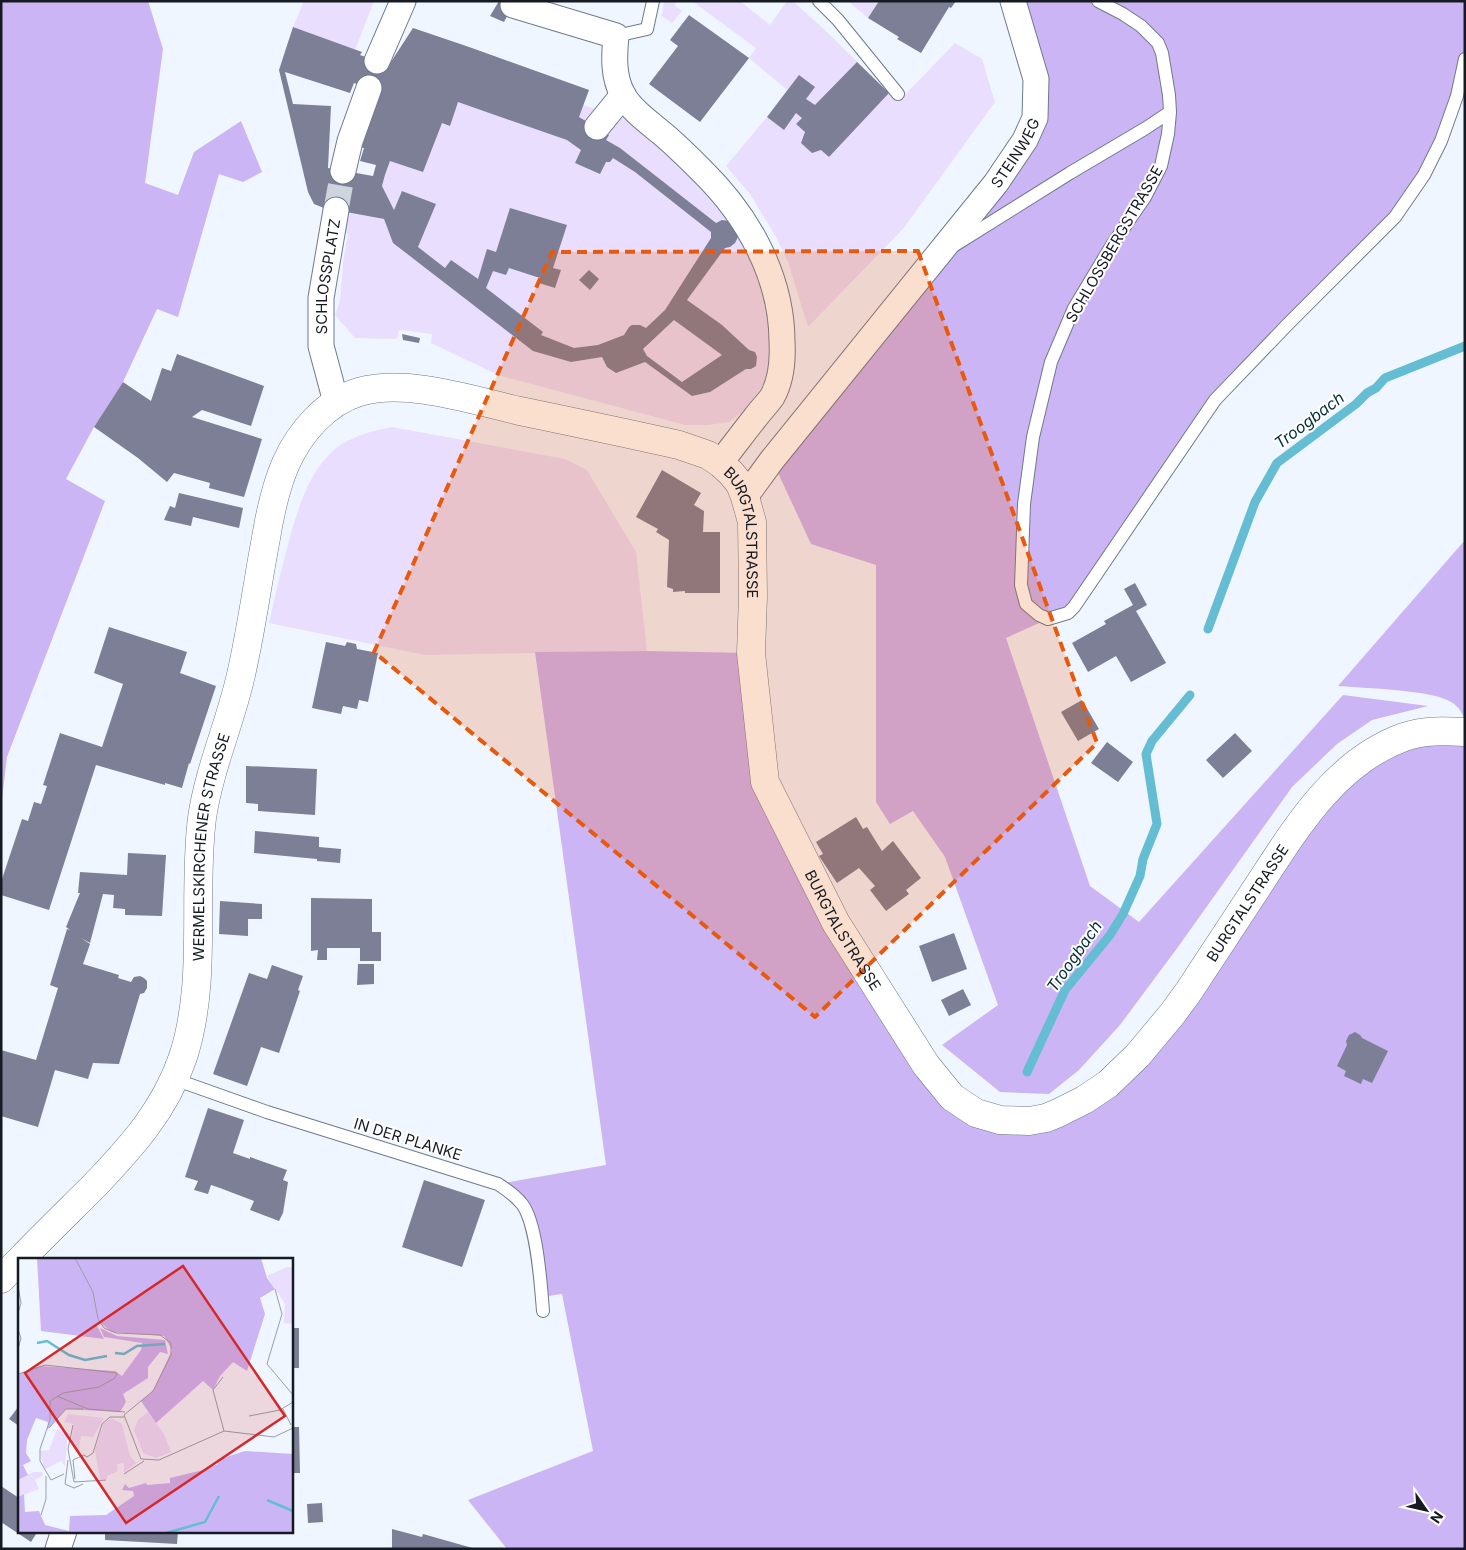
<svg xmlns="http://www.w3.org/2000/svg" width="1466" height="1550" viewBox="0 0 1466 1550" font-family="Inter,sans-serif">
  <rect width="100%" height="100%" fill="#f0f6ff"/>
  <path fill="#e9defd" d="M304,1h70l-19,49 -62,-23z
    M664,1h12l-1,5 7,5 -10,12 -10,-7z
    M692,1h48l30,24 17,-24h6l36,33 69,68 57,-59 27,16 13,43 -92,127 -95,98 -20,-65 -12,-25 -26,-43 -24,-28 41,-49 20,-27 -38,-32 7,-10z
    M848,1h31l-11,17z
    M413,28l56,19 120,43 -6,15 50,17 99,93 34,80 7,59 -4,22 -23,33 -17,13 -21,3h-23l-187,-50 -67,-32 1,-9 -33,-4 -2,9 -42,-1 -20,-23 5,-14 3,-38 5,-29 -4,-2 5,-19 35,6 9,24 19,15 6,-11 18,-43 -34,-13 -8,19 -12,-24 8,-25 -11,-4 10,-92z
    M392,427l173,32 22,11 49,82 11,99 -222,4 -156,-32c7,-31 14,-61 22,-90 10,-32 18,-61 44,-84 16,-13 37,-18 57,-22z"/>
  <path fill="#ccb5f4" d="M1,1h147l15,48 -18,134 33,12 16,-43 47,-31 21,51 -19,10 -24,-8 -41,143 -21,-8 -34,73 -29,45 -28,52 39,22 -98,256 -6,50z
    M1013,1h452v58l-24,82 -46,76 -180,183 -134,198 -33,21 -42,19 84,248 49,36 204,-227 85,11 -56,14 -35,24 -45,43 -114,160 -58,78 -41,45 -30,24 -49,-2 -58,-47 56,-40 -53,-148 -32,-46 -23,13 -14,-22v-237l-65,-21 -39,-84 263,-342z
    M1465,540v180c-3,-8 -7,-14 -14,-18 -17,-12 -89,-14 -113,-16z
    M647,651l104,2 14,129 161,283 74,55 84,-20 281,-342 100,-26v817h-958l-39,-49 125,-49 -31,-157 -20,3 -11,-77 -33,-36 108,-19 -71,-513z"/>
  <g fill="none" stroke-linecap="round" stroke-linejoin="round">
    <path stroke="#65bdd3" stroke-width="9" d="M1208,629l47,-127 22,-39 79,-59 11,-11 9,-5 9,-10 80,-32
      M1027,1072l38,-82 45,-55 13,-21 17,-38 3,-17 14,-35 -11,-70 6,-13 38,-46"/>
  </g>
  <path fill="#7c7f95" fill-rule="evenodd" d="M499,1h16l-11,21 -14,-6z
    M879,1h77l-5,7 -2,-1 -28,46 -24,-14 2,-2 -31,-19z
    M689,15l60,43 -49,64 -51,-38 29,-38 -8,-6z
    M293,27l69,25 -2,3 29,10 24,-37 56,19 120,43 -10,27 30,18 -3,5 14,8 96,75 6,-3 7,1 9,9v7l-3,6 -5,4 -5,1 -38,52 35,25 27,25 6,2 2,5 -1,9 -5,3h-5l-36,23 -18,4 -47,-34 -29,11 -9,-6 -5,-10 -31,5 -38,-11 -140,-108 -9,-24 -60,-11 -10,-4 -6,-12 -29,-122zM285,72l65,21 4,-10 15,5 -10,59 5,1 -4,13 16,4 -3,11 -45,-8 3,-62 -38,-2zM458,102l109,38 14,10 -6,13 25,11 6,-12h4l3,-4 22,14 76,60v6l-46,72 -19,18 -6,-3h-8l-3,2 -5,8 -26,10 -24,3 -33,-13 2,-3 -57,-44 7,-17 13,4 3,-7 31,10 -1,5 16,5 6,-18 -8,-2 14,-43 -57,-17 -14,44 -9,-3 -9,30 -27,-19 -6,8 -27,-21 18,-43 -34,-13 -8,19 -12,-24 3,-11 5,-14 33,11 19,-49 8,3zM674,320l48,35 -40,27 -35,-26 -4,-7z
    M857,62l32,31 -60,64 -8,-7 -9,3 -11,-10 4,-11 -9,-8 6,-6 -6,-5 -12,17 -17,-13 32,-42 16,12 -9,12 9,6z
    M589,270l10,9 -9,11 -11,-10z
    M402,334l18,4 -1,5 -16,-3z
    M177,354l87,32 -13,40 -49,-16 -10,7 70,22 -18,58 -35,-9 1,-5 -36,-10 -7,9 -29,-24 -44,-31 29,-45 28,19 11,-33 9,3z
    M662,470l39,23 -7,12 10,6 -1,21h17v61h-35v-2l-12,1v-3l-6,-2 2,-47 -13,-8 2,-3 -22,-12z
    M179,493l64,15 -4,20 -46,-11 -2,9 -27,-6 6,-14 5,2z
    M1135,583l12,22 -11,6 30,52 -35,19 -15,-26 -28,16 -16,-29 34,-19 -2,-3 29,-16 -9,-16z
    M109,627l78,25 -7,21 36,13 -26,78 -1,-1 -7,25 -17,-5v2l-69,-20 -47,145 -48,-15v-13l21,-63 6,2 6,-19 7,2 6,-18 -4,-1 17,-52 42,14 21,-63 -29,-11z
    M326,642l19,4 2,-4 9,2 1,5 21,4 -10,49 -9,-2 -2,9 -14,-3 -2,8 -29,-6z
    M1082,700l17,29 -21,12 -17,-29z
    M1235,733l17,18 -29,27 -17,-18z
    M1107,742l26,20 -15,20 -27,-19z
    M246,766l71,3 -2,46 -57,-4v-7l-12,-1z
    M856,817l7,12 4,-2 15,24 11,-10 28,37 -15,12 3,4 -23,17 -16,-21 5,-4 -16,-18 -22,15 -18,-27 4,-2 -7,-12z
    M255,831l64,6v10l22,2 -1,14 -23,-2v-2l-63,-6z
    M128,853l38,2 -4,61 -37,-1v-6l-12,-1 1,-13 -11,-1 -13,49 -9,-5 9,6 -7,20 36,11 -1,3 13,4 3,-5 6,-1 4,2 3,3v7l-3,5 -4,1 -21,70 -26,-1 -5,16 -33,-9 -17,57 -37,-11v-66l35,10 22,-72 -8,-3 17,-56 3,1 -4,-3 14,-34h-2l2,-21 47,3z
    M311,898l61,1v33h9v29h-21v-13h-33v12h-10l1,-10 -7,1z
    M220,901l42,3v15h-14v17l-29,-2z
    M954,933l13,36 -35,13 -13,-36z
    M358,964h16v20l-17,1z
    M272,965l31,11 -5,14 2,1 -21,62 -18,-6 -14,39 -34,-12 36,-101 18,6z
    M963,989l8,16 -22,11 -8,-16z
    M1355,1032l5,3 2,3 26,13 -16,32 -9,-4 -2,5 -17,-8 2,-5 -9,-5 10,-21 -1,-4 3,-6z
    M208,1108l36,12 -11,33 17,6v-2l37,13 -4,10 5,2 -5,31 -4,8 -29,-11 4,-9 -34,-13 -9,-3 -3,9 -14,-4 4,-9 -13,-4z
    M424,1180l61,20 -23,67 -60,-20z
    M291,1328h8v40h-8z
    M19,1406v20l-10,-7z
    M291,1427h8l1,46h-9z
    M1,1486l18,12v33h19l-7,11 -30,-20z
    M322,1503l1,19 -15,1 -1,-19z
    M392,1529l30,8 1,-3 53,15h-84z
    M105,1531h73l-1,13 -72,-4z"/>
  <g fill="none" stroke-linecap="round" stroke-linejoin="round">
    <path stroke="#cfd5de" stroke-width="25" stroke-dasharray="25 12" stroke-linecap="butt" d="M336,210l7,-39"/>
    <defs>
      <path id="lane" d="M819,1l19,19 60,74
        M1098,1l25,13 18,12 17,17 4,10 7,42 1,17 -2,22 -7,32 -16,31 -33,48 -38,63 -23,54 -18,75 -9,67 -3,81 5,19 13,11 9,4 20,-6 6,-6 141,-207 73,-76 107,-107 29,-42 17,-34 16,-45 8,-37
        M616,36l31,-7 6,-28
        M955,245l115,-72 76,-45 24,-16
        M174,1079l93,33 231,72c9,6 17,11 24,20 15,19 19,82 21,107"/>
      <g id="street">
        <path d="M513,5l103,31c-2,21 -3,41 7,59 9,16 27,28 41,40 13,11 26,24 38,36 46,45 80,106 80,171 1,18 -1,39 -10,55 -5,7 -12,14 -17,21 -12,15 -23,30 -35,45"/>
        <path d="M377,61l26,-60"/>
        <path d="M597,127l26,-32"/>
        <path d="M343,171l7,-30 19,-53"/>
        <path id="s1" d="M336,402l-15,-56v-48l15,-88"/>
        <path id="s2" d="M745,497l27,-37 224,-277 29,-43 10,-22 1,-39 -23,-78"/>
        <path d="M58,1549l6,-18"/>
      </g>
      <g id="secondary">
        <path id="s3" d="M21,1259c24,-25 49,-49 74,-74 37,-39 70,-75 88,-128 25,-77 9,-160 19,-239 7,-48 27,-92 38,-139 11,-46 17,-94 26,-141 4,-25 10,-52 20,-75 14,-31 40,-61 73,-71 48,-14 113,8 161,19 53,11 106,22 159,34l29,10 12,8 11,10 9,11 5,13 7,25 1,74 -2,57 14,129 71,141 90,142 26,32 24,16 24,7 29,1 17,-3 12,-5 26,-13 24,-16 30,-29 35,-42 16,-22c23,-35 46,-70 69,-105 38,-58 77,-124 146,-149 20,-7 41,-6 61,-5"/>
        <path d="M1,1279l18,-18"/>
      </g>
    </defs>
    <use href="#lane" stroke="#6d7a8d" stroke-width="14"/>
    <use href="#street" stroke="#6d7a8d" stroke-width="27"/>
    <use href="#secondary" stroke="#6d7a8d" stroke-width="29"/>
    <use href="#lane" stroke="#fff" stroke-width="12"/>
    <use href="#street" stroke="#fff" stroke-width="25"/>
    <use href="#secondary" stroke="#fff" stroke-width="28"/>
  </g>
  <path fill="#e8590c" fill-opacity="0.2" stroke="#e8590c" stroke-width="4" stroke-dasharray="10 6" stroke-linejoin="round" d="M918,251l179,492 -282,274 -441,-365 178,-400z"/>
  <g text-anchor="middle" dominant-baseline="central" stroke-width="4" stroke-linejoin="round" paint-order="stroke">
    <g font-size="15" fill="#161b23" stroke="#fff">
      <text stroke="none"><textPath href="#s2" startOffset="438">STEINWEG</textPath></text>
      <text transform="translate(1114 244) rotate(-60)">SCHLOSSBERGSTRASSE</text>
      <text stroke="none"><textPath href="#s1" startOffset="128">SCHLOSSPLATZ</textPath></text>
      <text stroke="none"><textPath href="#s3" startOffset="1421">BURGTALSTRASSE</textPath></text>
      <text stroke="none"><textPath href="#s3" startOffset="474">WERMELSKIRCHENER STRASSE</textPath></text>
      <text stroke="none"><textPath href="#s3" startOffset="2441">BURGTALSTRASSE</textPath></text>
      <text stroke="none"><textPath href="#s3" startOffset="1841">BURGTALSTRASSE</textPath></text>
      <text transform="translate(408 1139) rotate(17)">IN DER PLANKE</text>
    </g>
    <g font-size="16" font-style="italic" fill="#033039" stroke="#fff">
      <text transform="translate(1309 420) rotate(-37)">Troogbach</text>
      <text transform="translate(1074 956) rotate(-55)">Troogbach</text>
    </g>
  </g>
  <g transform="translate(18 1258)">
    <rect width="275" height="275" fill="#f0f6ff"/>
    <path d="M269,9h6v57l-9,-1 1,-19 -18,-28zM130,154l16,22 7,18 -15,6 -13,-5 -9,-23 4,-10zM50,156l36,4 -11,19 -12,-1 -3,17 -3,-1v-9l-4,-1 3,-18 -10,-2zM93,160l11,6 8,32 6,7 -12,10v-10l-7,1 1,7 -11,5v3h-7l-5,-29 8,-26zM39,171l11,4 -3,33 -4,-5 -17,9 -4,-19 9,-1zM15,214h9l2,3 -9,5 4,9 -21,8v-17z" fill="#e9defd"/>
    <path d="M19,0h224l6,20 8,11 -15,9 5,16 -18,57 -14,-9 -13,14 -7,14 -10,-9 -47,42 -15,-22 12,-10 19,-41 -8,-14 -52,-4 -13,-10 -2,4 7,13 -63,-8zM82,70l17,8 48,4 3,14 -8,-2 -12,15v11l-25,16 3,8 -6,10 -54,-3 -19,21 1,-8 -12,-4 -9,22 -1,13 5,8 -8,4 5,10 -10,5v-106l23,-8 74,5 7,5 19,-26 1,-7 -38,-6zM227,193l48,3v79h-275v-36l6,-3 1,18 14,-1 6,14 24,6 1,-15 36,-1 28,-19 -1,-5 -11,-1 3,-6 4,4 17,-5 1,2 23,-2v-5l33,-8 15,-6 -1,-4z" fill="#ccb5f4"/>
    <path fill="none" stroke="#65bdd3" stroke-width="2.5" d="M19,85l10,-2 22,14 16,5 22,-4M97,95l9,1 13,-8 28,-2M249,242l26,11M148,275l39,-11 14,-26"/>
    <path fill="none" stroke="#999ea7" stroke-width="1" d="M57,0l18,34 5,27 6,9 12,5 44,2 11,8v12l-18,36 -29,24 17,44 18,1 65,-29 50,6 19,-9M0,28l3,17 -3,10M257,31l7,25 -15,50 26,31M0,72l3,8 -3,11M0,116l27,-9 72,8 -2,5 -16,9 -36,6 -13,8v19l-10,29v12l11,19 13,-6M205,119l-10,13 11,41M39,138l31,13 37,3M265,151l8,16M231,158l31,-6 13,-8M55,167l-5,24 6,33 32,-2M31,170l17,-19h17M69,199l6,-4 9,-29 8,-7h14M50,202l-3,24 9,4 9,-4M106,216l20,-13M57,221l-2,-19 11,-5 3,2M23,257l5,-16v-23"/>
    <path fill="#d62828" fill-opacity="0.15" stroke="#d62828" stroke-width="2.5" d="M165,8l102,150 -159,107 -101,-150z"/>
    <rect width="275" height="275" fill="none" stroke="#161b23" stroke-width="2.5"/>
  </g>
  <rect width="1466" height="1550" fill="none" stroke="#161b23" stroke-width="5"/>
  <g transform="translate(1426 1510) rotate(124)" stroke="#ffffff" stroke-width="4" paint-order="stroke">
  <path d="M0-4L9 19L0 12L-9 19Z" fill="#161b23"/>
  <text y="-8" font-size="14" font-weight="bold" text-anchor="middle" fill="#161b23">N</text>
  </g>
</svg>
